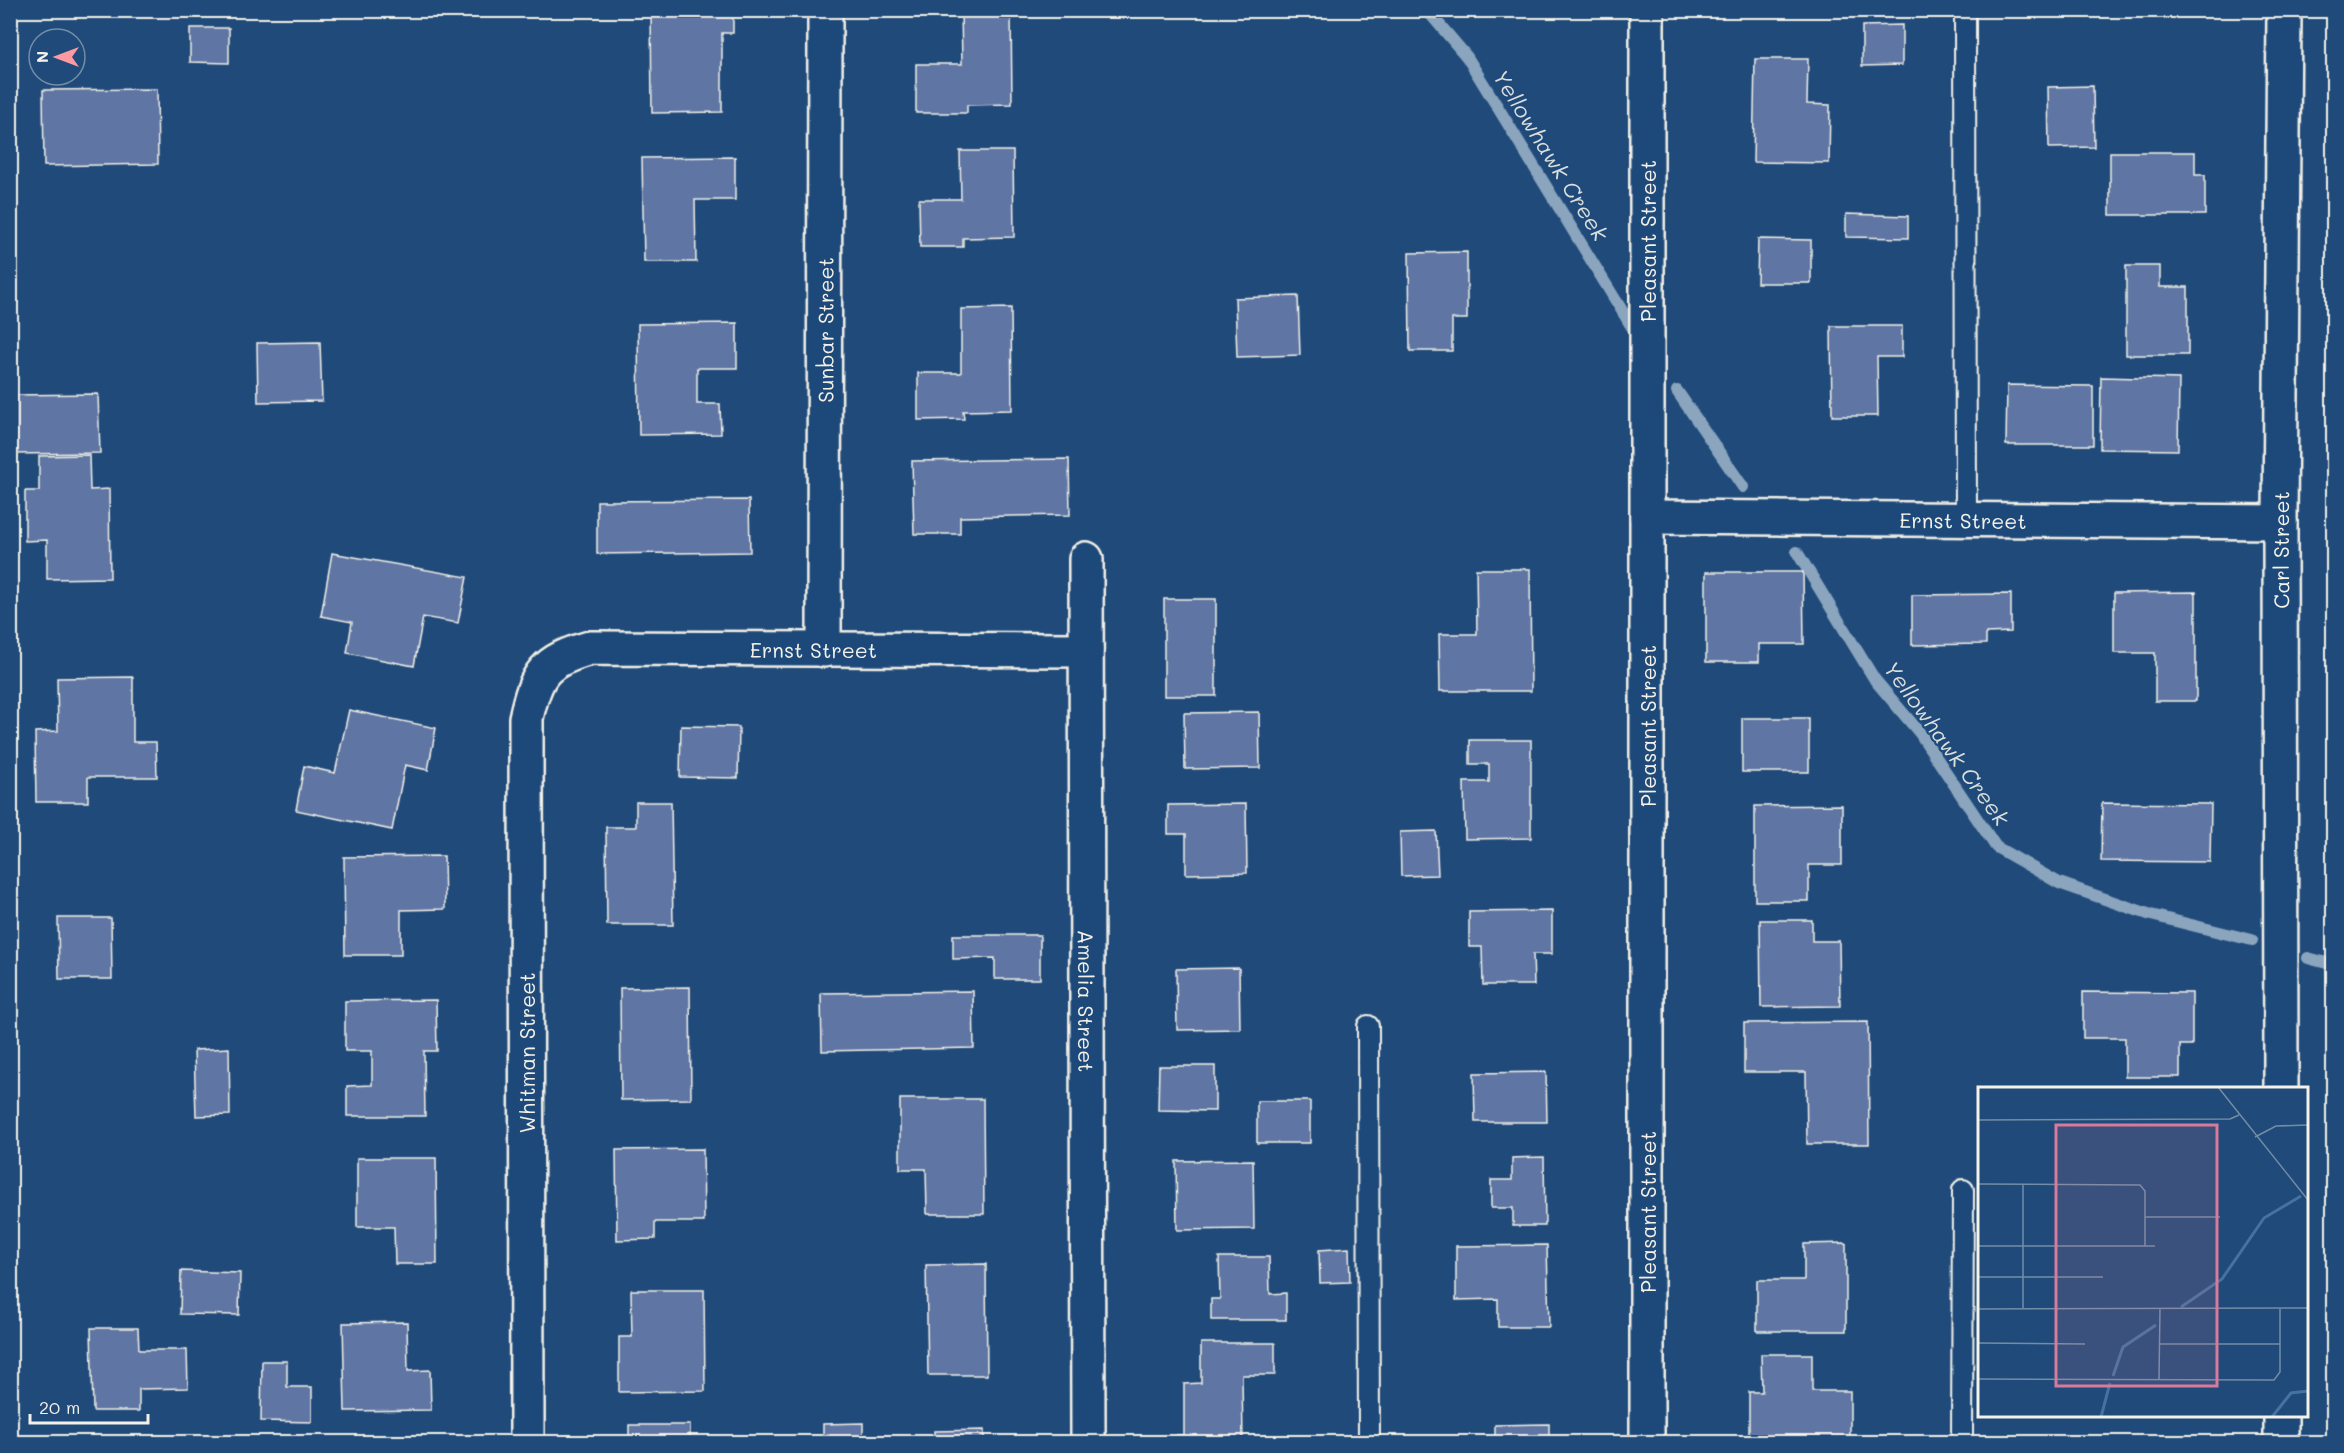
<svg xmlns="http://www.w3.org/2000/svg" width="2344" height="1453" viewBox="0 0 2344 1453" font-family="Mali,sans-serif">
  <rect width="100%" height="100%" fill="#1f4a7a"/>
  <filter id="ink" filterUnits="userSpaceOnUse"><feTurbulence type="fractalNoise" baseFrequency=".0167" numOctaves="2"/><feDisplacementMap in="SourceGraphic" scale="12" xChannelSelector="R" yChannelSelector="G"/><feConvolveMatrix kernelMatrix="1 2 1 2 8 2 1 2 1" color-interpolation-filters="sRGB"/></filter>
  <g filter="url(#ink)">
    <g fill="none" stroke-linecap="round" stroke-linejoin="round">
      <path stroke="#8aa5bd" stroke-width="12" d="M1427,10l40,47 165,270
        M1677,391l66,96
        M1797,552l78,128 44,52 77,115 63,36 92,32 101,25
        M2308,958l26,7"/>
    </g>
    <path fill="#5f74a4" stroke="#f4f1e8" stroke-width="1.5" d="M651,10h82v23h-11v79l-70,1z
      M961,10h50l1,94 -45,1v8h-51v-49h46z
      M1752,10h57v4l-57,-1z
      M1902,25v40l-40,1v-40z
      M190,28h39v35l-39,-1z
      M1755,59h53l-1,45 23,1 -1,58 -76,-1z
      M2093,86l1,61 -45,1 -1,-61z
      M157,89l1,75 -114,2 -1,-76z
      M960,151h53l1,86 -51,1v9h-43l-1,-48h42z
      M2110,152h85v23h10v40h-95z
      M735,157v43h-40l1,62h-52l-2,-104z
      M1846,214l62,2v22l-62,-1z
      M1758,239l53,1v43h-54z
      M1467,252v67h-15v32h-42l-1,-98z
      M2126,266h34v21h28v68h-62z
      M1298,296l2,59 -63,2 -2,-59z
      M1011,308l1,102 -49,1 1,8 -46,1v-47h43v-64z
      M737,323v45h-40v36h23l1,30 -82,1 -1,-111z
      M1831,326h71v31h-25l1,59h-46z
      M320,342l2,59 -64,1 -1,-59z
      M2101,377l78,2 -1,71 -78,-1z
      M2007,385l86,1v59h-87z
      M98,394l2,59 -90,1v-59z
      M89,455l1,35 19,-1 1,89 -63,1v-39l-22,1v-50h14v-35z
      M1069,459l1,56 -110,2v17h-46l-2,-73z
      M749,500l1,52 -153,2v-53z
      M332,553l135,24 -9,46 -35,-6 -9,49 -67,-13 5,-31 -31,-6z
      M1476,569h54l1,122h-91l-1,-57h38z
      M1706,572h97l1,72h-45v18h-53z
      M2196,592v109h-41v-48h-41v-60z
      M2011,594v38l-25,1v11l-74,1v-50z
      M1164,599h52v97h-52z
      M133,677v65h23l1,35h-69v25h-52l-1,-70 23,-1 -1,-53z
      M349,710l87,18 -8,42 -23,-5 -13,65 -96,-20 8,-44 31,7z
      M1259,712l1,56 -75,1 -1,-56z
      M1742,718h67v54h-67z
      M681,726l58,1 -1,51 -58,-1z
      M1470,740h61v98l-66,1 -1,-57h25v-18h-19z
      M636,802h35l2,123h-66l-1,-98h30z
      M2102,803l109,1 -1,58 -109,-1z
      M1246,804l1,69 -61,1v-40h-18v-29z
      M1842,805v60h-33v36h-54v-95z
      M1436,831l2,44 -37,1 -1,-44z
      M444,856l1,53 -44,1v45h-56l-1,-98z
      M1552,911v43h-19l1,31h-51l-1,-38h-13v-35z
      M58,918h53l1,61h-53z
      M1760,920h52v21h27l1,65 -79,1z
      M953,935h87v44h-45v-21l-42,1z
      M1239,968l1,61 -63,1 -1,-61z
      M690,987l1,112 -70,1 -1,-112z
      M973,991l1,57 -152,3 -1,-58z
      M2083,992l109,1v52h-12v32h-55v-39h-42z
      M436,1000l1,51h-13l1,65h-78v-30l25,-1v-34h-27v-50z
      M1868,1022l1,122h-62l-1,-72h-62v-49z
      M229,1048l1,67 -34,1 -2,-66z
      M1159,1066h56v45l-57,-1z
      M1546,1072l1,50h-72l-1,-49z
      M900,1099h83l1,115h-57l-1,-45h-26z
      M1257,1101h53v42h-53z
      M703,1149l1,73h-49v17l-38,1 -1,-90z
      M1544,1157l1,69h-32v-18h-22v-28h21v-22z
      M357,1158h79l1,106h-42l-1,-37h-37z
      M1253,1160l1,69 -77,1 -1,-69z
      M1846,1243v88h-89v-51h47v-36z
      M1547,1245l2,82h-51v-28l-42,1v-54z
      M1349,1248l1,34 -30,1 -1,-33z
      M1219,1257h50l1,37 16,-1v27h-75v-21h9z
      M986,1264l1,111h-59l-2,-110z
      M181,1271l59,2 -1,42 -59,-1z
      M631,1290h73l1,101 -86,1v-55h13z
      M407,1322l1,49 22,-1 1,40 -86,1 -2,-88z
      M91,1328h47l1,22h48l1,38 -49,1v22h-46z
      M1201,1343h74v32h-33l1,67h-66v-7h7v-51l17,-1z
      M1761,1354h51v37h38v51h-101v-50h13z
      M262,1361h25v26h25v35l-51,-1z
      M863,1423v19h-40v-18z
      M1549,1424v18h-54v-17z
      M629,1425h61v17h-61z
      M984,1430v12h-50v-11z
      M353,1439h85v3h-85z"/>
    <g fill="none" stroke-linecap="round" stroke-linejoin="round">
      <defs>
        <path id="service" d="M1965,10l1,510
          M1368,1026l1,416
          M1962,1442l1,-252"/>
        <g id="minor">
          <path id="s1" d="M1647,517l633,5"/>
          <path id="s2" d="M1086,559l2,883"/>
          <path id="s3" d="M824,650l1,-640"/>
          <path id="s4" d="M2281,1088l-1,-566 4,-512"/>
          <path d="M2281,1416v26"/>
          <path id="s5" d="M527,1442l-1,-724c10,-45 18,-57 64,-70l496,2"/>
        </g>
        <path id="tertiary" d="M1647,1442v-1432"/>
      </defs>
      <use href="#service" stroke="#f4f1e8" stroke-width="24"/>
      <use href="#minor" stroke="#f4f1e8" stroke-width="38"/>
      <use href="#tertiary" stroke="#f4f1e8" stroke-width="38"/>
      <use href="#service" stroke="#1f4a7a" stroke-width="20"/>
      <use href="#minor" stroke="#1f4a7a" stroke-width="33"/>
      <use href="#tertiary" stroke="#1f4a7a" stroke-width="33"/>
    </g>
  </g>
  <g text-anchor="middle" dominant-baseline="central" stroke-width="4.5" stroke-linejoin="round" paint-order="stroke">
    <g font-size="21" fill="#f4f1e8" stroke="#1f4a7a">
      <text transform="translate(1647 241) rotate(-90)">Pleasant Street</text>
      <text stroke="none"><textPath href="#s3" startOffset="320">Sunbar Street</textPath></text>
      <text stroke="none"><textPath href="#s1" startOffset="316">Ernst Street</textPath></text>
      <text stroke="none"><textPath href="#s4" startOffset="538">Carl Street</textPath></text>
      <text stroke="none"><textPath href="#s5" startOffset="1050">Ernst Street</textPath></text>
      <text transform="translate(1647 726) rotate(-90)">Pleasant Street</text>
      <text stroke="none"><textPath href="#s2" startOffset="442">Amelia Street</textPath></text>
      <text transform="translate(526 1053) rotate(-90)">Whitman Street</text>
      <text transform="translate(1647 1212) rotate(-90)">Pleasant Street</text>
    </g>
    <g font-size="22" font-style="italic" fill="#dadedd" stroke="#1f4a7a">
      <text transform="translate(1551 155) rotate(58)">Yellowhawk Creek</text>
      <text transform="translate(1947 743) rotate(54)">Yellowhawk Creek</text>
    </g>
  </g>
  <g transform="translate(1978 1087)">
    <rect width="330" height="330" fill="#1f4a7a"/>
    <path fill="none" stroke="#4473a0" stroke-width="3" d="M203,220l41,-28 42,-61 37,-22M135,289l10,-29 33,-22M123,330l9,-34M294,330l19,-24 17,-2"/>
    <path fill="none" stroke="#748da6" stroke-width="1.5" d="M240,0l90,113M0,33l252,-1 9,-4M277,50l21,-11 32,-1M0,97l162,1 5,6v55M45,97v124M167,130h75M0,159h177M0,190h125M0,222l330,-1M0,256l107,1M181,257h121M0,292l296,1 6,-8v-63M181,292l1,-71"/>
    <path fill="#d87a9a" fill-opacity="0.15" stroke="#d87a9a" stroke-width="3" d="M78,38h161v261h-161z"/>
    <rect width="330" height="330" fill="none" stroke="#f4f1e8" stroke-width="3"/>
  </g>
  <rect width="2344" height="1453" fill="none" stroke="#1f4a7a" stroke-width="36"/>
  <rect x="18" y="18" width="2308" height="1417" fill="none" stroke="#f4f1e8" stroke-width="2" filter="url(#ink)"/>
  <g transform="translate(57 57) rotate(270)"><circle r="28" fill="#1f4a7a" stroke="#748da6" stroke-width="1.5"/>
  <path d="M0-4.5L10 22L0 15L-10 22Z" fill="#ff9aa2"/>
  <text y="-9" font-size="16" font-weight="bold" text-anchor="middle" fill="#f4f1e8">N</text>
  </g>
  <path d="M30 1414v9h118v-9" fill="none" stroke="#f4f1e8" stroke-width="3"/>
  <text x="39" y="1414" font-size="18" fill="#f4f1e8" stroke="#1f4a7a" stroke-width="4.5" paint-order="stroke">20 m</text>
</svg>
